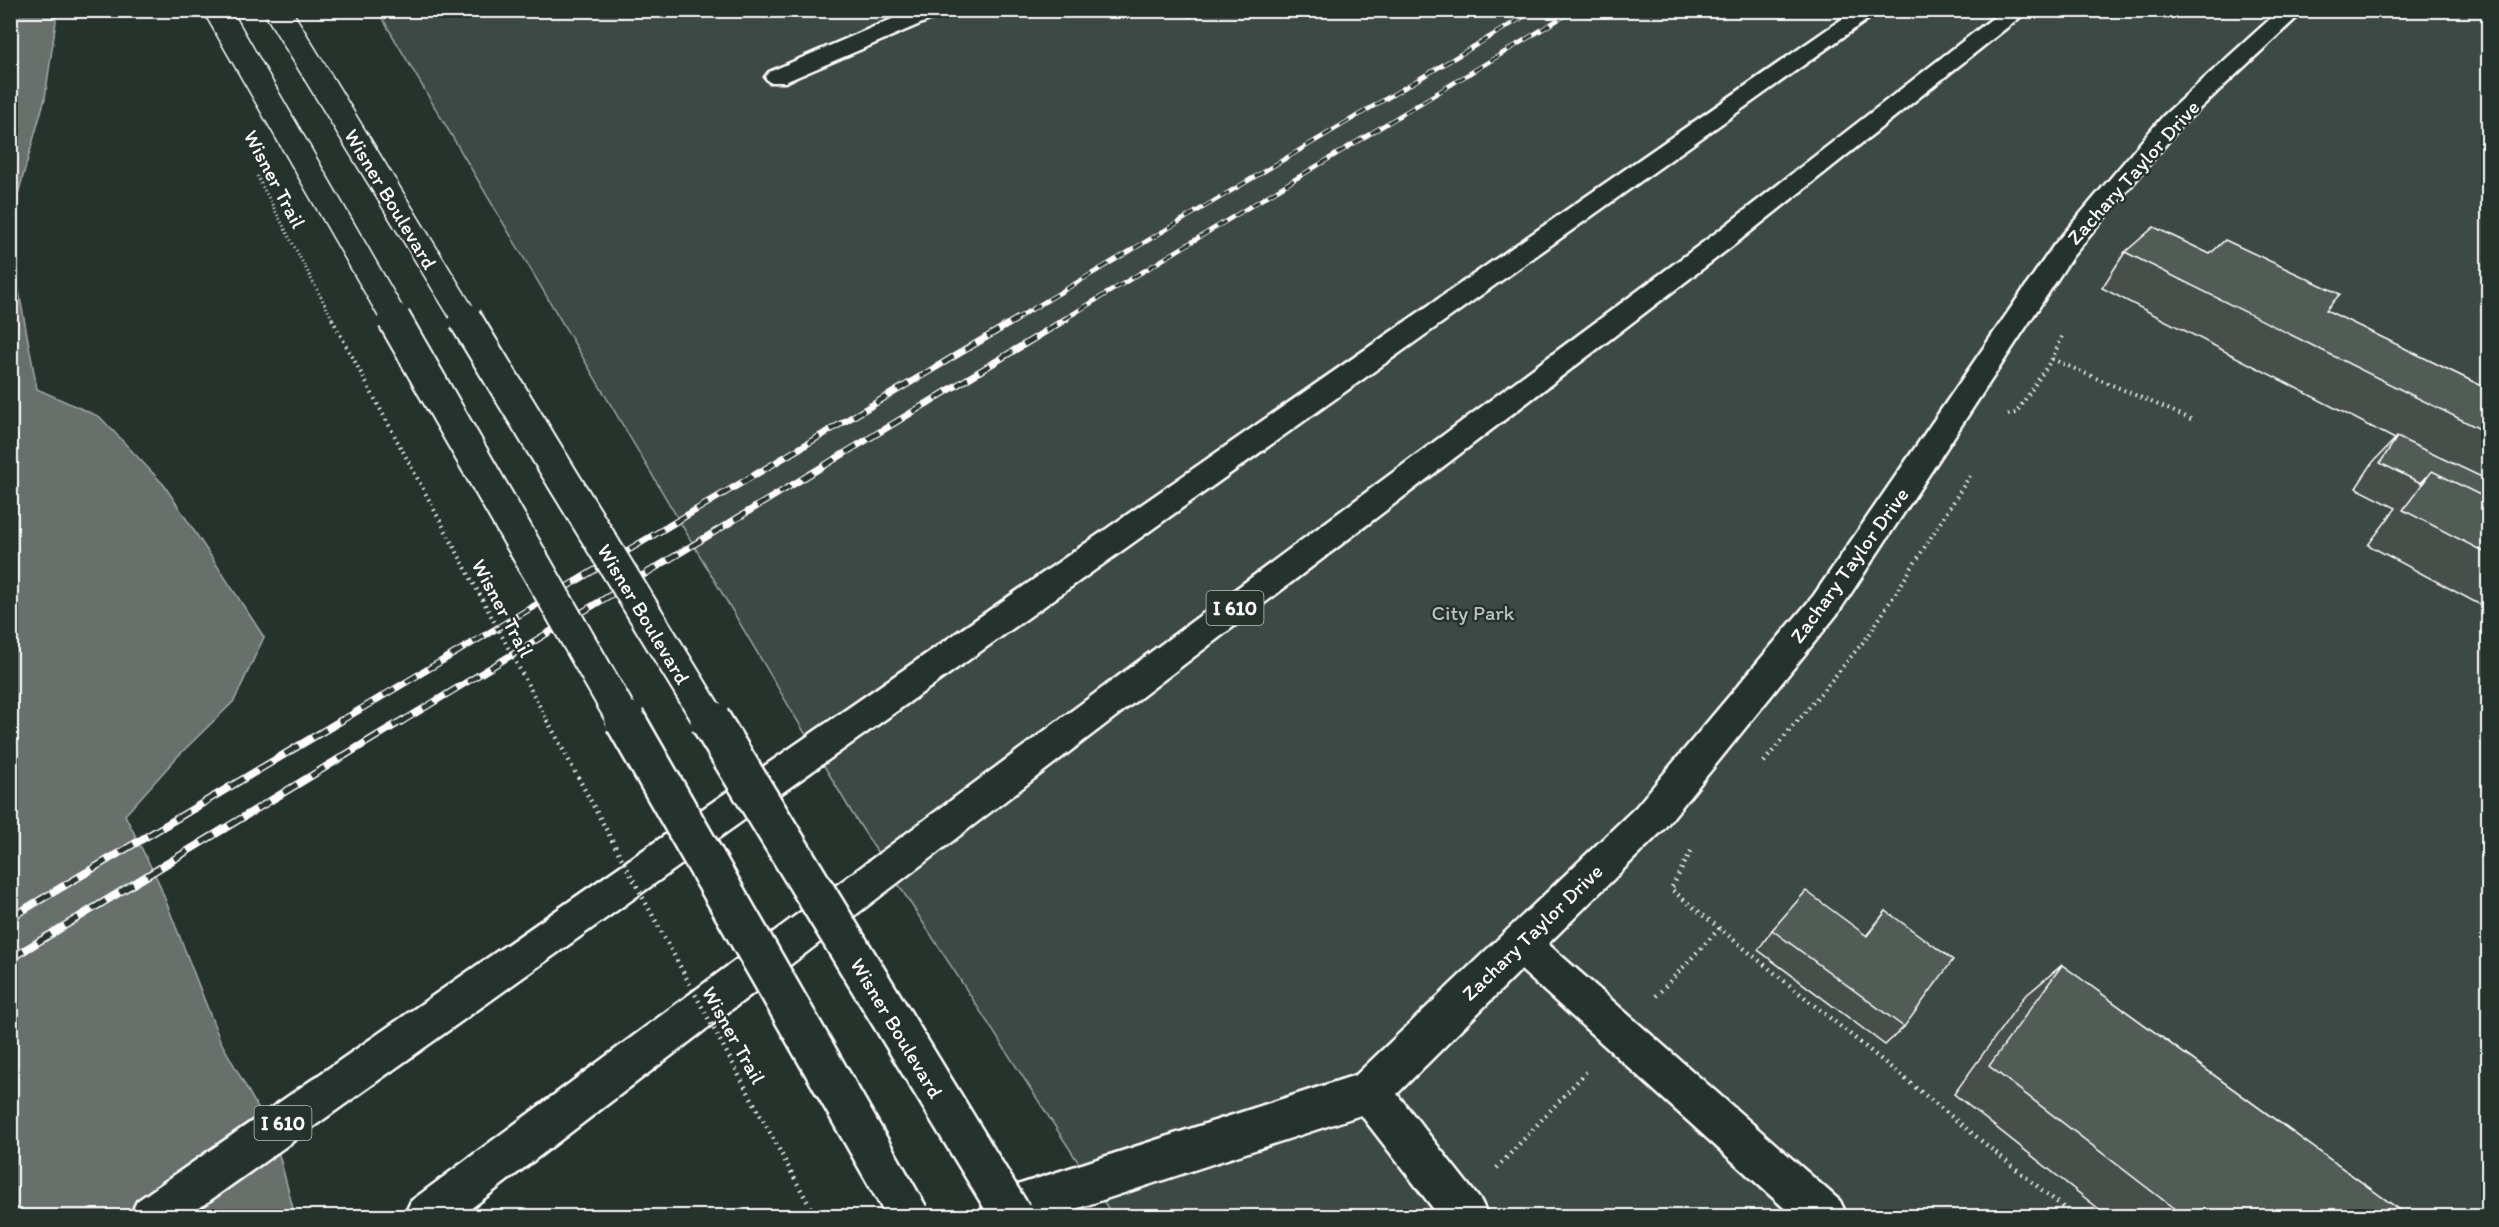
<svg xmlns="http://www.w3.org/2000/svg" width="2499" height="1227" viewBox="0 0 2499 1227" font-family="Itim,sans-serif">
  <rect width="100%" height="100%" fill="#26332d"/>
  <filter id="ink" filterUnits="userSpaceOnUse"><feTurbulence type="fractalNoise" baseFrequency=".0167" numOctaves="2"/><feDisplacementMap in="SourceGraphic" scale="12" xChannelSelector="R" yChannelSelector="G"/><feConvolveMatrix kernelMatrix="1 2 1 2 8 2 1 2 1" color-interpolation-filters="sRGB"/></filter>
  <g filter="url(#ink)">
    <path fill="#3e4944" stroke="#9ea4a2" stroke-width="1.5" d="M378,11h2110v1205h-1375l-261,-403z"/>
    <path fill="#67706c" stroke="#a4a9a7" stroke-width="1.5" d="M11,10l43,1 2,10 -11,77 -34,121z
      M10,243l27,146 63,28 64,68 100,152 -30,64 -56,55 -53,59 33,66 62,159 55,99 20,77h-284z"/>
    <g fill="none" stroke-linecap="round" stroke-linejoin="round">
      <defs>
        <path id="minor" d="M913,10h31l-3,5 -156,67h-16l-4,-5 4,-5z
          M2280,10h25l-124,116 -109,131 -234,356 -176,218 -114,113 292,257 7,15h-54l-272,-246 -124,124 84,107 7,15h-49l-78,-101 -307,101h-75l7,-15 22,-13 348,-113 280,-268 178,-212 240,-350 109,-129z"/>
        <path id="highway" d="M1855,10h26l-1693,1206h-58l7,-15z
          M2003,10h26l-294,234 -1274,972h-57l7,-15 1306,-969z"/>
      </defs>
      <use href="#minor" stroke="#fff" stroke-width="5"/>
      <use href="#highway" stroke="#fff" stroke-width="5"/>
      <path stroke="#fff" stroke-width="4" stroke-dasharray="1.5 4.5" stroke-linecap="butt" d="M2052,359l141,61
        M2008,415l8,-2 36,-54 11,-24
        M1797,722l72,-87 102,-161"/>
      <path stroke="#fff" stroke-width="4.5" stroke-dasharray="1.5 5" stroke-linecap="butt" d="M1764,762l34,-42
        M1691,851l-20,38 403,327
        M1656,996l63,-67
        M1497,1168l89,-96"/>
      <use href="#minor" fill="#26332d" fill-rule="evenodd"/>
      <use href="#highway" fill="#26332d" fill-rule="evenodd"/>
      <defs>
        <path id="rail-far2" d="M1014,320l521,-310
          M1063,320l511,-310"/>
        <path id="rail-far1" d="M339,722l678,-403
          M401,722l665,-403"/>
        <path id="rail" d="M10,918l332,-198
          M10,959l393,-239"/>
      </defs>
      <use href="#rail-far2" stroke="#fff" stroke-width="4.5"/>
      <use href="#rail-far1" stroke="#fff" stroke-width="7"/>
      <use href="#rail" stroke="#fff" stroke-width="8"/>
      <use href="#rail-far2" stroke="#26332d" stroke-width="3" stroke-dasharray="10" stroke-linecap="butt"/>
      <use href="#rail-far1" stroke="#26332d" stroke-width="4.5" stroke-dasharray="13" stroke-linecap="butt"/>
      <use href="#rail" stroke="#26332d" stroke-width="5" stroke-dasharray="16" stroke-linecap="butt"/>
      <defs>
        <path id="minor-bridge-far2" d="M217,10l178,310
          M277,10l189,310"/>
        <path id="minor-bridge-far1" d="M394,319l231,403
          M465,319l246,403"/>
        <path id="minor-bridge" d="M625,720l284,496
          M710,720l302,496"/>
      </defs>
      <use href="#minor-bridge-far2" stroke="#fff" stroke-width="28" stroke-linecap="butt"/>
      <use href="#minor-bridge-far1" stroke="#fff" stroke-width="36" stroke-linecap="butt"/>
      <use href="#minor-bridge" stroke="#fff" stroke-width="44" stroke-linecap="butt"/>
      <path stroke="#fff" stroke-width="3" stroke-dasharray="1 3" stroke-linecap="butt" d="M257,176l76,144"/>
      <path stroke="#fff" stroke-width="4" stroke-dasharray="1.5 4.5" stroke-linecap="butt" d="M332,319l216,403"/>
      <path stroke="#fff" stroke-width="4.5" stroke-dasharray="1.5 5" stroke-linecap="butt" d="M547,720l268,496"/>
      <use href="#minor-bridge-far2" stroke="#26332d" stroke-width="25"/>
      <use href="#minor-bridge-far1" stroke="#26332d" stroke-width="32"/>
      <use href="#minor-bridge" stroke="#26332d" stroke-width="39"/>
    </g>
    <path fill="#464f4b" stroke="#fff" stroke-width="1.5" d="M1176,10h25l-12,7z
      M2125,252l202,59 161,78v220l-120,-64 28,-37 -40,-20 17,-26 22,-23 -293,-151z
      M1886,911l18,116 -19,18 -127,-95 14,-20 94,6z
      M2062,965l346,251h-300l-154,-122 70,-97z"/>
    <path fill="#39403d" stroke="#fff" stroke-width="1.5" d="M1188,10h13l-12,7z"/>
    <path fill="#515c57" stroke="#fff" stroke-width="1.5" d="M2154,227l56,27 15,-14 115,54 -14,16 162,79v44l-363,-181z
      M2397,437l91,43v19l-56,-28 -11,12 -41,-20z
      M2432,471l56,28v55l-85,-44z
      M1806,891l61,45 19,-25 67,49 -49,67 -132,-97z
      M2062,965l346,251h-224l-195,-150z"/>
  </g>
  <g text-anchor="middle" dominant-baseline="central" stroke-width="5" stroke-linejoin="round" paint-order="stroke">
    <g fill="#26332d" stroke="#bec2c0" stroke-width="1.5">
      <rect x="1206.5" y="591" width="57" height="34" rx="4.5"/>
      <rect x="254.5" y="1106" width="57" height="34" rx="4.5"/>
    </g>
    <g font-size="20" font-weight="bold" fill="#fff">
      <text x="1235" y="608">I 610</text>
      <text x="283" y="1123">I 610</text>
    </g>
    <g font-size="21" fill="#fff" stroke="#26332d">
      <text transform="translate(2133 172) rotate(-48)">Zachary Taylor Drive</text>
      <text transform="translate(275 179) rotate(62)">Wisner Trail</text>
      <text transform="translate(391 199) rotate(59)">Wisner Boulevard</text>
      <text transform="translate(1849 565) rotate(-54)">Zachary Taylor Drive</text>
      <text transform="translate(503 608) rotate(62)">Wisner Trail</text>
      <text transform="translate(644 614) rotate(59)">Wisner Boulevard</text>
      <text transform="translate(1532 932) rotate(-44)">Zachary Taylor Drive</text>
      <text transform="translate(897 1028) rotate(59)">Wisner Boulevard</text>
      <text transform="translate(734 1035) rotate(61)">Wisner Trail</text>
    </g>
    <g font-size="21" fill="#bbbfbe" stroke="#26332d">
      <text x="1473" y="612">City Park</text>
    </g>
  </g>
  <rect width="2499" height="1227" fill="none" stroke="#26332d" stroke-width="36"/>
  <rect x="18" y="18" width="2463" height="1191" fill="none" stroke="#fff" stroke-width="2" filter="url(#ink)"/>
</svg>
